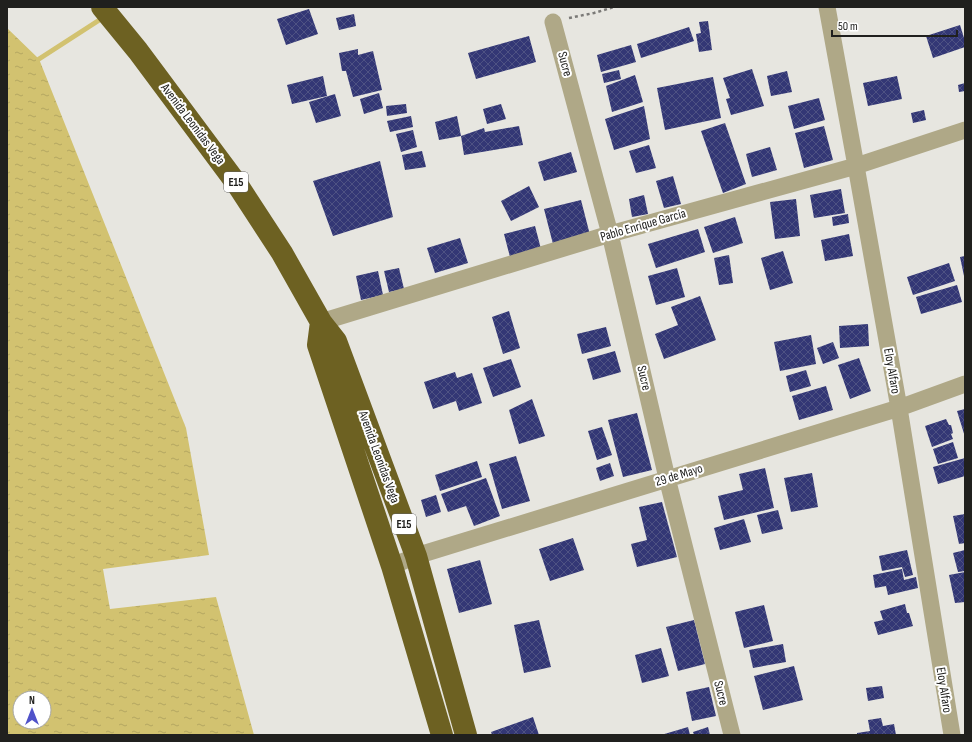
<svg xmlns="http://www.w3.org/2000/svg" width="972" height="742" viewBox="0 0 972 742" font-family="'Sofia Sans Condensed',sans-serif">
  <defs>
    <pattern id="water-ripples" width="26" height="14" patternUnits="userSpaceOnUse"><rect width="26" height="14" fill="#d2c270"/><path d="M2 4q2-2 4 0t4 0M15 11q2-2 4 0t4 0" fill="none" stroke="#b4a661"/></pattern>
    <pattern id="building-cross-hatch" width="8" height="8" patternUnits="userSpaceOnUse"><rect width="8" height="8" fill="#333775"/><path d="M0 0l8 8M0 8l8-8" fill="none" stroke="#4e5283"/></pattern>
  </defs>
  <rect width="100%" height="100%" fill="#e7e6e0"/>
  <path fill="url(#water-ripples)" fill-rule="evenodd" d="M7,28l32,31 147,369 23,127 -106,14 7,40 106,-12 38,138h-247zM20,698h24v24h-24z"/>
  <g fill="none" stroke-linecap="round" stroke-linejoin="round">
    <path stroke="#d2c270" stroke-width="5" d="M39,59l65,-42"/>
  </g>
  <path fill="url(#building-cross-hatch)" d="M309,9l9,25 -32,11 -9,-26z
    M354,14l2,12 -17,4 -3,-12z
    M708,21l4,29 -13,2 -3,-18 5,-1 -2,-11z
    M960,25l5,16v6l-32,11 -7,-22z
    M689,27l5,14 -53,17 -4,-14z
    M529,36l7,26 -60,17 -8,-26z
    M631,45l5,17 -35,10 -4,-17z
    M358,49v6l15,-4 9,39 -29,7 -7,-26h-4l-3,-18z
    M752,69l12,37 -33,9 -5,-16 4,-1 -7,-20z
    M619,70l2,9 -17,4 -2,-9z
    M787,71l5,21 -21,4 -4,-20z
    M635,75l8,27 -31,10 -6,-26z
    M323,76l4,20 -35,8 -5,-19z
    M897,76l5,23 -34,7 -5,-23z
    M713,77l8,41 -56,12 -8,-42z
    M965,83v8l-6,1 -1,-7z
    M379,93l4,15 -19,6 -4,-15z
    M335,94l6,22 -25,7 -7,-21z
    M819,98l6,22 -31,9 -6,-23z
    M406,104l1,9 -20,3 -1,-10z
    M501,104l5,15 -19,5 -4,-15z
    M644,106l6,33 -36,11 -9,-31z
    M924,110l2,10 -13,3 -2,-10z
    M411,116l2,11 -23,5 -3,-11z
    M457,116l4,20 -22,4 -4,-18z
    M725,123l21,61 -23,9 -22,-62z
    M519,126l4,19 -59,10 -3,-19 23,-8 1,4z
    M824,126l9,34 -29,8 -9,-35z
    M413,130l4,17 -16,5 -5,-18z
    M649,145l7,23 -20,5 -7,-22z
    M770,147l7,23 -25,7 -6,-23z
    M422,151l4,16 -21,3 -3,-15z
    M571,152l6,20 -33,9 -6,-19z
    M380,161l13,56 -60,19 -20,-55z
    M673,176l8,28 -17,4 -8,-27z
    M529,186l10,21 -28,14 -10,-20z
    M841,189l4,24 -31,5 -4,-23z
    M644,195l4,19 -16,3 -3,-18z
    M796,199l4,37 -25,3 -5,-37z
    M581,200l9,35 -37,9 -9,-35z
    M848,214l1,9 -16,3 -1,-9z
    M735,217l8,26 -30,10 -9,-26z
    M535,226l6,23 -31,8 -6,-23z
    M698,229l7,23 -49,16 -8,-24z
    M849,234l4,22 -28,5 -4,-21z
    M460,238l8,25 -33,10 -8,-25z
    M783,251l10,32 -23,7 -9,-32z
    M729,255l4,28 -14,2 -5,-27z
    M965,256v20h-1l-4,-19z
    M949,263l6,18 -42,14 -6,-18z
    M399,268l5,21 -15,3 -5,-21z
    M677,268l8,29 -29,8 -8,-29z
    M378,271l5,24 -22,5 -5,-24z
    M957,285l5,17 -41,12 -5,-17z
    M700,296l16,44 -52,19 -9,-25 23,-9 -7,-18z
    M509,311l11,37 -17,6 -11,-37z
    M868,324l1,22 -29,2 -1,-22z
    M606,327l5,19 -29,8 -5,-20z
    M811,335l5,29 -36,7 -6,-29z
    M833,342l6,16 -16,6 -6,-16z
    M615,351l6,21 -28,8 -6,-21z
    M859,358l12,33 -21,8 -12,-34z
    M511,359l10,28 -28,10 -10,-29z
    M806,370l5,16 -21,6 -4,-16z
    M455,372l2,6 15,-5 10,30 -23,8 -3,-10 -23,8 -9,-27z
    M826,386l7,24 -34,10 -7,-24z
    M532,399l13,37 -26,8 -10,-34z
    M965,409v28l-8,-26z
    M637,413l15,57 -29,7 -15,-57z
    M946,419l3,6h2l2,8 -2,1 2,5 -21,8 -7,-21z
    M602,427l10,28 -15,5 -9,-29z
    M953,442l5,16 -20,6 -5,-15z
    M516,456l14,45 -28,8 -13,-45z
    M965,458v18l-27,8 -5,-17z
    M477,461l5,16 -42,14 -5,-16z
    M610,463l4,13 -14,5 -4,-13z
    M765,468l9,40 -50,12 -6,-24 25,-6 -4,-16z
    M812,473l6,34 -27,5 -7,-34z
    M486,478l14,38 -26,10 -8,-20 -18,6 -7,-18z
    M436,495l5,17 -15,5 -5,-17z
    M662,502l15,55 -40,10 -6,-23 16,-4 -8,-33z
    M778,510l5,19 -21,5 -5,-19z
    M965,514v29l-6,1 -6,-28z
    M744,519l7,23 -31,8 -6,-22z
    M573,538l11,32 -34,11 -11,-32z
    M907,550l6,25 -8,2 -3,-10 -20,4 -3,-15z
    M965,550v21l-7,1 -5,-19z
    M480,560l12,44 -33,9 -12,-44z
    M902,569l2,11 12,-3 2,11 -30,7 -2,-9 -11,2 -2,-13z
    M965,572v30l-10,1 -6,-28z
    M905,604l2,9h2l4,13 -35,9 -4,-13 9,-2 -3,-9z
    M764,605l9,36 -29,7 -9,-36z
    M539,620l12,47 -27,6 -10,-48z
    M694,620l11,44 -27,7 -12,-44z
    M783,644l3,18 -33,6 -4,-18z
    M661,648l8,28 -27,7 -7,-28z
    M794,666l9,34 -40,10 -9,-34z
    M882,686l2,12 -16,3 -2,-13z
    M709,687l7,29 -24,5 -6,-29z
    M533,717l6,18h-47l-1,-3z
    M881,718l2,8 11,-2 2,11h-39v-2l13,-2 -2,-11z
    M688,727l2,8h-29z
    M708,727l2,8h-16l-1,-3z"/>
  <g fill="none" stroke-linecap="round" stroke-linejoin="round">
    <path stroke="#7b7a77" stroke-width="2.5" stroke-dasharray="3 3" stroke-linecap="butt" d="M569,18l25,-5 20,-6"/>
    <path stroke="#afa887" stroke-width="17" d="M827,7l29,159 43,242 53,327
      M553,22l57,212 57,244 65,257
      M321,322l289,-88 246,-68 109,-36
      M392,566l24,-10 483,-148 66,-24"/>
    <path stroke="#6d6122" stroke-width="22" d="M102,7l36,44 99,133 45,69 39,69 15,19 80,215 50,179
      M321,322l-3,23 74,221 50,169"/>
  </g>
  <g text-anchor="middle" dominant-baseline="central" stroke-width="4" stroke-linejoin="round" paint-order="stroke">
    <g fill="#fff" stroke="#636362" stroke-width="1">
      <rect x="224" y="172" width="24" height="20" rx="3"/>
      <rect x="392" y="514" width="24" height="20" rx="3"/>
    </g>
    <g font-size="12" font-weight="bold" fill="#20201e">
      <text x="236" y="182">E15</text>
      <text x="404" y="524">E15</text>
    </g>
    <g font-size="13" fill="#20201e" stroke="#fff">
      <text transform="translate(565 64) rotate(75)">Sucre</text>
      <text transform="translate(193 124) rotate(53)">Avenida Leonidas Vega</text>
      <text transform="translate(643 225) rotate(-16)">Pablo Enrique García</text>
      <text transform="translate(892 371) rotate(80)">Eloy Alfaro</text>
      <text transform="translate(644 378) rotate(77)">Sucre</text>
      <text transform="translate(379 457) rotate(70)">Avenida Leonidas Vega</text>
      <text transform="translate(679 475) rotate(-17)">29 de Mayo</text>
      <text transform="translate(944 690) rotate(81)">Eloy Alfaro</text>
      <text transform="translate(721 693) rotate(76)">Sucre</text>
    </g>
  </g>
  <rect width="972" height="742" fill="none" stroke="#20201e" stroke-width="16"/>
  <g transform="translate(32 710)"><circle r="19" fill="#ffffff" stroke="#a6a6a5"/>
  <path d="M0-3L7 15L0 10L-7 15Z" fill="#5052c9"/>
  <text y="-6" font-size="11" font-weight="bold" text-anchor="middle" fill="#20201e">N</text>
  </g>
  <path d="M832 30v6h125v-6" fill="none" stroke="#20201e" stroke-width="2"/>
  <text x="838" y="30" font-size="12" fill="#20201e" stroke="#ffffff" stroke-width="3" paint-order="stroke">50 m</text>
</svg>
